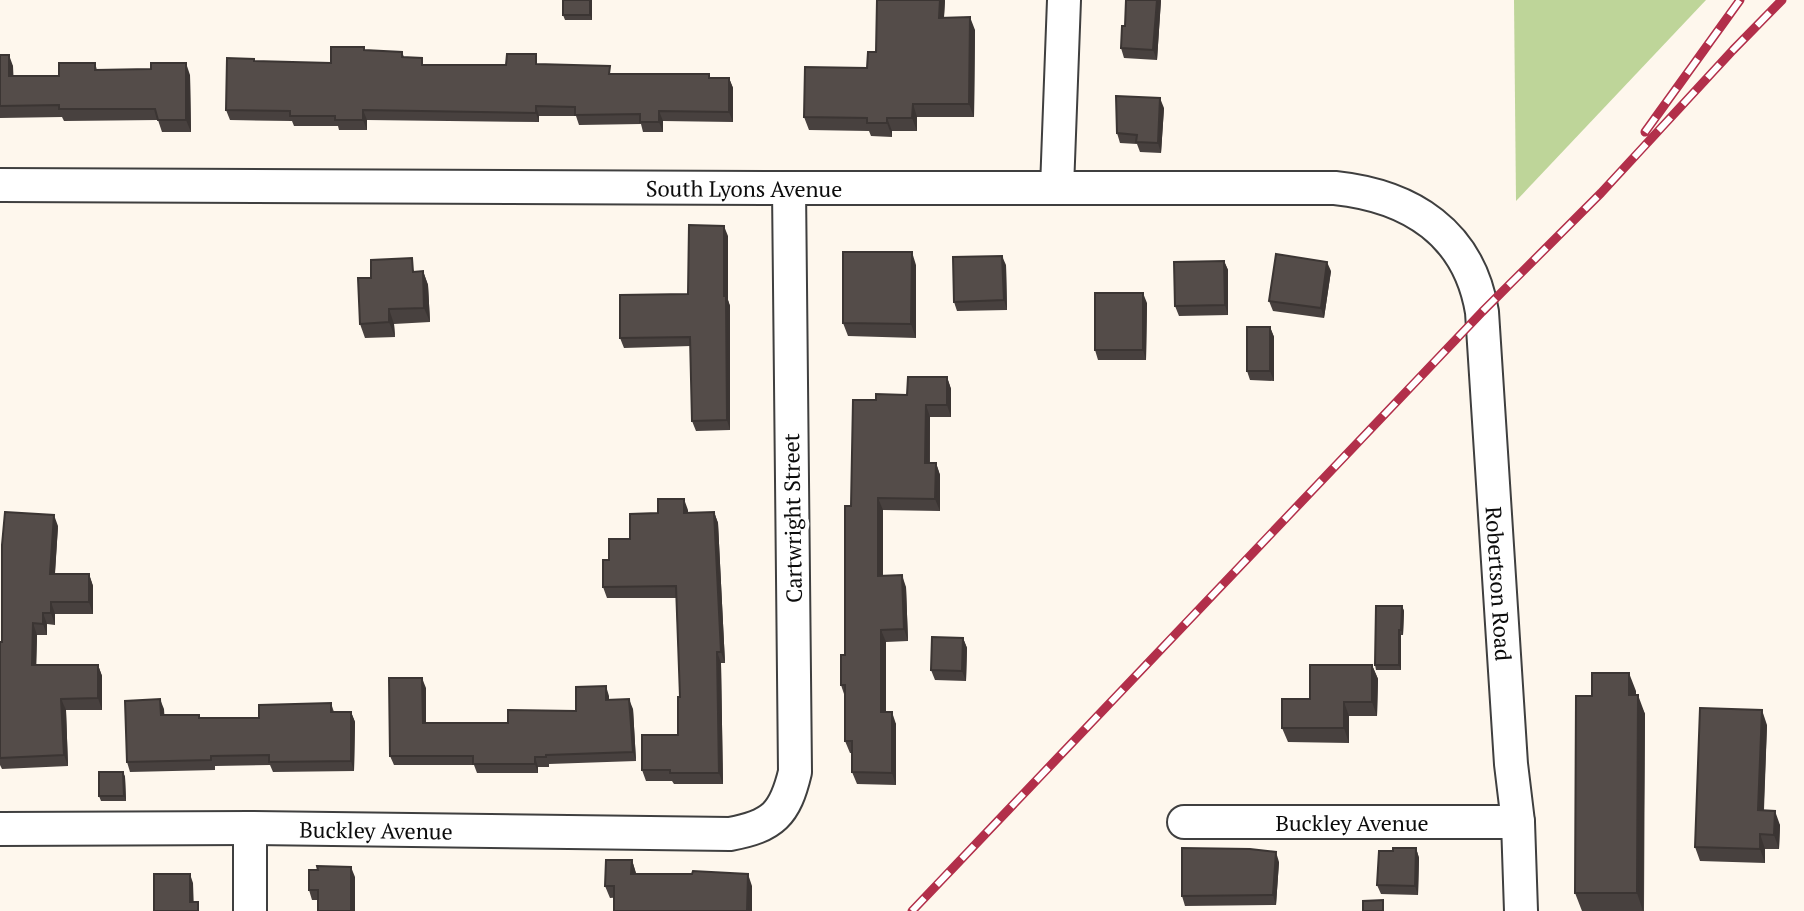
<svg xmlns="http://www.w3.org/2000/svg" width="1804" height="911" viewBox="0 0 1804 911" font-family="'PT Serif',serif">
  <rect width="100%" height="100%" fill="#fef7ed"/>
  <path fill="#bed599" d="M1514,0h192l-190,201z"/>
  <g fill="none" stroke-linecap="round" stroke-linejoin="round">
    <defs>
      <g id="minor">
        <path id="s1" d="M0,185l789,3h546c76,8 134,45 147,124l29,452 7,58 3,89"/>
        <path d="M1057,188l7,-188"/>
        <path id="s2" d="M1184,822h334"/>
        <path d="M250,828v83"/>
        <path id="s3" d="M0,829l250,-1 480,6c43,-8 55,-20 65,-62l-6,-584"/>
      </g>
    </defs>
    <use href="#minor" stroke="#3f3f3f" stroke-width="36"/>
    <use href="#minor" stroke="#fff" stroke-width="32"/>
    <defs>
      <path id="rail" d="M1645,132l95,-132
        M912,911l570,-599 119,-119 132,-143 49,-50"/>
    </defs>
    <use href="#rail" stroke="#b22f4a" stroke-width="9"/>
    <use href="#rail" stroke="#fff" stroke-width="6" stroke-dasharray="18" stroke-linecap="butt"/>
  </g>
  <path fill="#48413f" d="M563,0h29v20h-27l-2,-5z
    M945,0l-1,18 31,12 -1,87h-57v14h-25v6l-21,-1 -2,-5 -60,-1 -5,-13 63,-49z
    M1161,0l-4,60 -33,-2 -3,-10z
    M364,47l1,3 37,2 2,5 21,8 115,-1 72,10 117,4 4,10v34l-70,-1v11h-20l-2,-8 -62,1 -3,-9h-37v6l-172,-2v10h-28l-1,-4h-44l-2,-5 -62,-1 -4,-10 28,-51 1,2 76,2z
    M0,55l13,11v10h46l36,-13 2,7 93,5 1,57h-29l-4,-12 -94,1 -2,-4 -62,1z
    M1164,108l-3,45 -21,-1 -3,-8 -17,-1 -3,-10z
    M728,236v64l2,6v124l-34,1 -4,-10 -1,-75 -67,2 -4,-10 68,-44z
    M1224,261l4,9v45l-49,1 -4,-10z
    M916,265v73l-68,-2 -5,-13z
    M1006,265l1,45 -50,1 -3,-9z
    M423,271l5,14 2,37 -36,2 1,13 -30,1 -5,-14 11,-46z
    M1331,271l-7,47 -51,-7 -4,-10z
    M1147,303l-1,57h-48l-3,-10z
    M1270,327l4,10v44l-24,-1 -3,-9z
    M947,377l4,12v28h-21v46h6l4,12v36l-57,-1v66l23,11 2,54 -22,1v70l10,12v61l-39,-1 -5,-12v-19h-2l-5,-12v-44l-4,-12 4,-30 6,-149 25,-106 31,-5z
    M688,510v3l26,-1 4,11 7,140h-4l2,121h-49l-2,-3h-26l-4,-11 36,-35 2,-38 -4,-99h-69l-4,-11 6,-27 49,-47z
    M58,526l-3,48h34l4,12v28h-38v11l-8,-1v11h-10l-1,30h62l4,11v34h-36l2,56 -66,3 -2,-4v-123h2z
    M1402,606l2,5 -1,24h-2v35h-25l-1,-5z
    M963,638l4,10 -1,33 -31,-1 -4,-10z
    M1372,665l6,14 -1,37h-28v27l-61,-1 -6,-14 28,-29z
    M426,688v35h82l68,-12 33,-15v4l24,9 3,52 -87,3v3h-11v6h-61l-3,-8h-80l-4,-9z
    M1636,691v4l9,19 -1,197h-62l-7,-18 17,-197z
    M331,703l3,9h17l4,10 -1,49 -81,1 -3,-7 -55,1v4l-85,2 -3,-10 37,-53v6l36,3h59z
    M1767,725l-3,85 16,15 -1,24h-14v14l-65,-2 -5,-14z
    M123,772l2,5 1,24h-25l-2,-5z
    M1416,848l3,10 -1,37 -37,-1 -4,-9 16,-34z
    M632,860l4,14 116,12 -142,12 -5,-12z
    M1279,862l-3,43 -91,1 -3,-10z
    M355,877l-37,23h-6l-3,-10z"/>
  <path fill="#3b3533" d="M590,0h2v20l-2,-5z
    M940,0h5l-2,31 -4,-13z
    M1157,0h4l-4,60 -4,-10z
    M970,17l5,13 -1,87 -5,-13z
    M9,55l4,11 1,22 -5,-12z
    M186,63l4,12 1,57 -5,-12z
    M729,78l4,10v34l-4,-10z
    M1160,98l4,10 -3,45 -3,-10z
    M913,104l4,13v14l-5,-13z
    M536,106l3,10v6l-3,-9z
    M363,110l4,10v10l-4,-10z
    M659,111l4,10v11l-4,-10z
    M887,118l5,13v6l-5,-14z
    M724,226l4,10v64l2,6v124l-3,-10z
    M912,252l4,13v73l-5,-14z
    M1002,256l4,9 1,45 -3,-10z
    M1224,261l4,9v45l-3,-10z
    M1327,262l4,9 -7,47 -3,-10z
    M423,271l5,14 2,37 -6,-14z
    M1143,293l4,10 -1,57 -3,-10z
    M389,309l5,15 1,13 -6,-15z
    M1270,327l4,10v44l-4,-10z
    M947,377l4,12v28l-4,-12z
    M926,405l4,12 -1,58 -4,-12z
    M936,463l4,12v36l-5,-12z
    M878,498l5,12v78l-5,-12z
    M684,499l4,11v14l-4,-11z
    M714,512l4,11 7,140 -4,-11z
    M54,515l4,11 -4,60 -4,-12z
    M89,574l4,12v28l-4,-12z
    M902,575l4,12 2,54 -4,-12z
    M51,602l4,12v11l-4,-12z
    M1402,606l2,5 -1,24 -2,-5z
    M43,613l4,11v11l-4,-11z
    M33,623l4,12 -1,42 -4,-12z
    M881,630l5,12v82l-5,-12z
    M1399,630l2,5v35l-2,-5z
    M963,638l4,10 -1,33 -4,-10z
    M717,652l4,11 2,121 -4,-11z
    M98,665l4,11v34l-4,-12z
    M1372,665l6,14 -1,37 -5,-14z
    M1629,673l7,18v23l-7,-19z
    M422,678l4,10v45l-3,-10z
    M606,686l3,10v14l-3,-10z
    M1638,695l7,19 -2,197 -6,-18z
    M61,699l5,11 2,56 -4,-11z
    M160,699l4,10 1,16 -4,-10z
    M629,699l4,10 3,52 -3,-9z
    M1344,702l5,14v27l-5,-15z
    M1762,710l5,15 -4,99 -5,-14z
    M351,712l4,10 -1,49 -3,-10z
    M892,712l4,12v61l-4,-12z
    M535,757l3,10v6l-3,-9z
    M123,772l2,5 1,24 -2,-5z
    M1775,811l5,14 -1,24 -5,-14z
    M1760,834l5,15v14l-5,-14z
    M1416,848l3,10 -1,37 -3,-9z
    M1276,852l3,10 -3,43 -3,-10z
    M632,860l4,13v14l-5,-13z
    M351,867l4,10v34h-4z
    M190,874l3,9 1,28 -4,-9z
    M748,874l4,12v25h-5z"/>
  <path fill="#544c49" stroke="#3b3533" stroke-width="2" d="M563,0h27v15h-27z
    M877,0h63l-1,18 31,-1 -1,87h-56l-1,14h-25v5h-20v-5l-63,-1 1,-50 62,1 1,-16h8z
    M1126,0h31l-4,50 -32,-2 1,-22h3z
    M331,47h33v3l38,2v5l20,1v7h84l1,-11h29v10l74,2 -1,8h100v4h20v34l-70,-1v11h-19v-8l-65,1v-8l-39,-1v7l-173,-3v10h-28v-4h-45v-5l-64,-1 1,-52 27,1v2l77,2z
    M0,55h9v21h50v-13h36v7l56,-1v-6h35v57h-28l-3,-11h-96v-4l-59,1z
    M1116,96l44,2 -2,45 -22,-1 1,-7 -20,-2z
    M689,225l35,1v70h2l1,124 -35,1 -2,-84 -70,1v-43l68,-1z
    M843,252h69l-1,72 -68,-1z
    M1276,254l51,8 -6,46 -52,-7z
    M1002,256l2,44 -50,2 -1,-45z
    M412,258l1,14 10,-1 1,37 -35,1v13l-29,2 -2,-46h13v-18z
    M1224,261l1,44 -50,1 -1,-44z
    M1095,293h48v57h-48z
    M1247,327h23v44h-23z
    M908,377h39v28h-21l-1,58h11l-1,36 -57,-1v78l24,-1 2,54 -23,1v82h11v61l-40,-1v-31h-7v-56h-4v-30h4v-149h6l2,-106h23v-6l31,1z
    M658,499h26v14l30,-1 7,140h-4l2,121h-49v-3h-28v-35h36v-38h2l-4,-111 -73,1v-27h6v-21h21v-25l28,-1z
    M5,512l49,3 -4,59h39v28h-38v11h-8v11l-10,-1 -1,42h66v33l-37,1 3,56 -64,3v-116h2v-97z
    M1376,606h26l-1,24h-2v35h-24z
    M932,637l31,1 -1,33 -31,-1z
    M1310,665h62v37h-28v26h-62v-29h28z
    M1592,673h37v22h9l-1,198h-62l1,-197h16z
    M389,678h33l1,45h85v-13l68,1v-24l30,-1v14l23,-1 4,53 -87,3v2h-11v7h-62v-8h-83z
    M160,699l1,16h38v3h60v-13l72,-2v9h20v49l-82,1v-7l-58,1v4l-84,2 -2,-61z
    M1700,708l62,2 -4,100 17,1 -1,24 -14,-1v15l-65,-2z
    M99,772h24l1,24h-25z
    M1182,848l68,1 26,3 -3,43 -91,1z
    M1393,848h23l-1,38 -38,-1 2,-34h14z
    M606,860h26l-1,14h61l1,-3 55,3 -1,37h-133v-25h-9z
    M317,866l34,1v44h-33v-21h-9v-20h9z
    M154,874h36v28h8v9h-44z
    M1383,900v11h-20v-10z"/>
  <g text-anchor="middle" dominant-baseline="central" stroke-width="8" stroke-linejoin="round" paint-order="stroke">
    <g font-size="22" fill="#0c0c0c" stroke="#fff">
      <text stroke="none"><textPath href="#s1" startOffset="744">South Lyons Avenue</textPath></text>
      <text transform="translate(792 518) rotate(-91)">Cartwright Street</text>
      <text stroke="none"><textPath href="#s1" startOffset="1816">Robertson Road</textPath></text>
      <text stroke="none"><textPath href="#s2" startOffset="168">Buckley Avenue</textPath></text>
      <text stroke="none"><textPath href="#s3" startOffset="376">Buckley Avenue</textPath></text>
    </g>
  </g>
</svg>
